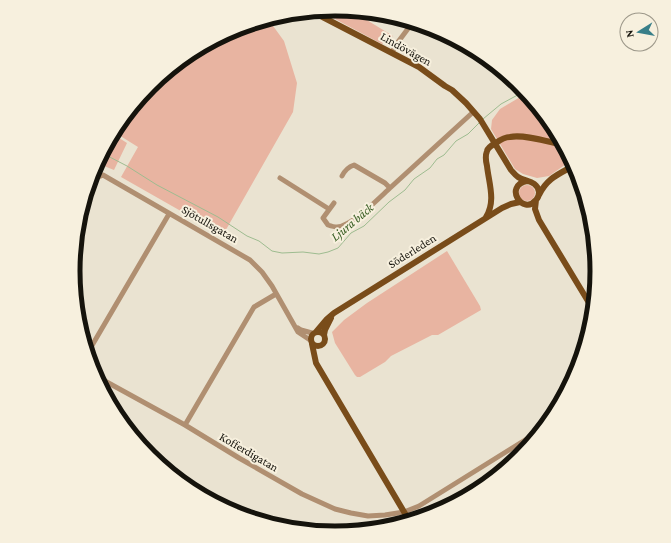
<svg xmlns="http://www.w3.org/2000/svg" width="671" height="543" viewBox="0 0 671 543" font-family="'Crimson Pro',serif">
  <rect width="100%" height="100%" fill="#eae3d1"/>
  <path fill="#e8b4a1" d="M336,9l16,2 41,25 -11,8 -62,-33z
    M268,19l16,22 13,42 -4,29 -70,123 -102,-58 17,-30 -24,-15 3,-7 33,-39 40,-33 45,-24z
    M527,93l27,33 18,34 -23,16 -12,2 -14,-4 -8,-5 -24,-40 1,-9 8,-11z
    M113,134l14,9 -13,27 -15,-6 -8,13 2,-6z
    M519 193a8 8 0 1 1 16 0a8 8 0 1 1-16 0Z
    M447,251l33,55 1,4 -43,25h-6l-41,21 -6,6 -25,15h-3l-2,-2 -20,-32 -3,-11 12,-12 23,-17z"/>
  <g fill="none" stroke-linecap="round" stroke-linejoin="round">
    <path stroke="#9ebc90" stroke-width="1" d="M483,119l18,-15 24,-13
      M102,153l25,13 30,19 61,32 29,19 12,5 13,10 10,2 21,-1 16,2 9,-2 10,-4 13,-15 13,-7 25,-24 16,-12 9,-11 16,-11 7,-9 7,-4 12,-14 12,-7 11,-11"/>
    <path stroke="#b08f71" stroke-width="5" d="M392,53l3,-7 18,-24
      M342,176c3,-6 6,-9 12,-11l31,18 5,5 81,-74
      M280,178l49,31
      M87,191c4,-7 7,-14 16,-16l147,85 12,12 10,14 26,46 12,8
      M334,203l-11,15 5,7c3,1 6,2 9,2 15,-1 42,-29 53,-39
      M298,328l3,2 11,3
      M87,354l82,-140
      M94,375l91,50 54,33 63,36 33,15 16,4 17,3 17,-1 19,-3 15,-6 127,-79
      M185,425l69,-118 22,-13"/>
    <path stroke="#794c1a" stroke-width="6" d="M311,11l108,56 26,19 7,4 14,13 14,16 31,51c2,2 4,5 7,7 7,5 19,3 21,15 0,3 -1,6 -3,8 -13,16 -33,-14 -9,-19
      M539,195c8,-17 20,-21 36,-30
      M536,200l-1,9 4,11 55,91
      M486,217c10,-16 3,-33 1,-51 -1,-4 -2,-10 0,-15 1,-4 5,-6 9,-8 4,-3 8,-6 14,-6 14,-3 39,5 54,8
      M311 339a7 7 0 1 1 14 0a7 7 0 1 1-14 0Z
      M316,332l11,-13 7,-6 168,-105 9,-4 9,-2
      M324,335l1,-5 6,-12
      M312,344l4,19 94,159"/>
  </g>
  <g text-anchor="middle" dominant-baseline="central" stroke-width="4" stroke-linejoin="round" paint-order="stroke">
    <g font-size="12" fill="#15130c" stroke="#f7f0de">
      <text transform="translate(406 49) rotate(29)">Lindövägen</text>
      <text transform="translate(210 224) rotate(30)">Sjötullsgatan</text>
      <text transform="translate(412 251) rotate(-32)">Söderleden</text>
      <text transform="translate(249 452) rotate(30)">Kofferdigatan</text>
    </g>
    <g font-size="13" font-style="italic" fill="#365c21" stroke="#f7f0de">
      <text transform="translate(352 222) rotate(-40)">Ljura bäck</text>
    </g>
  </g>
  <path d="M0 0H671V543H0ZM80 271a255 255 0 1 1 510 0a255 255 0 1 1-510 0Z" fill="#f7f0de" fill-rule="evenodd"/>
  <path fill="none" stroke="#15130c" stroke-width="5" d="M80 271a255 255 0 1 1 510 0a255 255 0 1 1-510 0Z"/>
  <g transform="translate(639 32) rotate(259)"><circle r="19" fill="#f7f0de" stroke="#9d988a"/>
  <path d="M0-3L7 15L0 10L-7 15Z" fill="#387f89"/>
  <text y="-6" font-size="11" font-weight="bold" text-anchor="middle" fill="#15130c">N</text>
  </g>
</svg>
